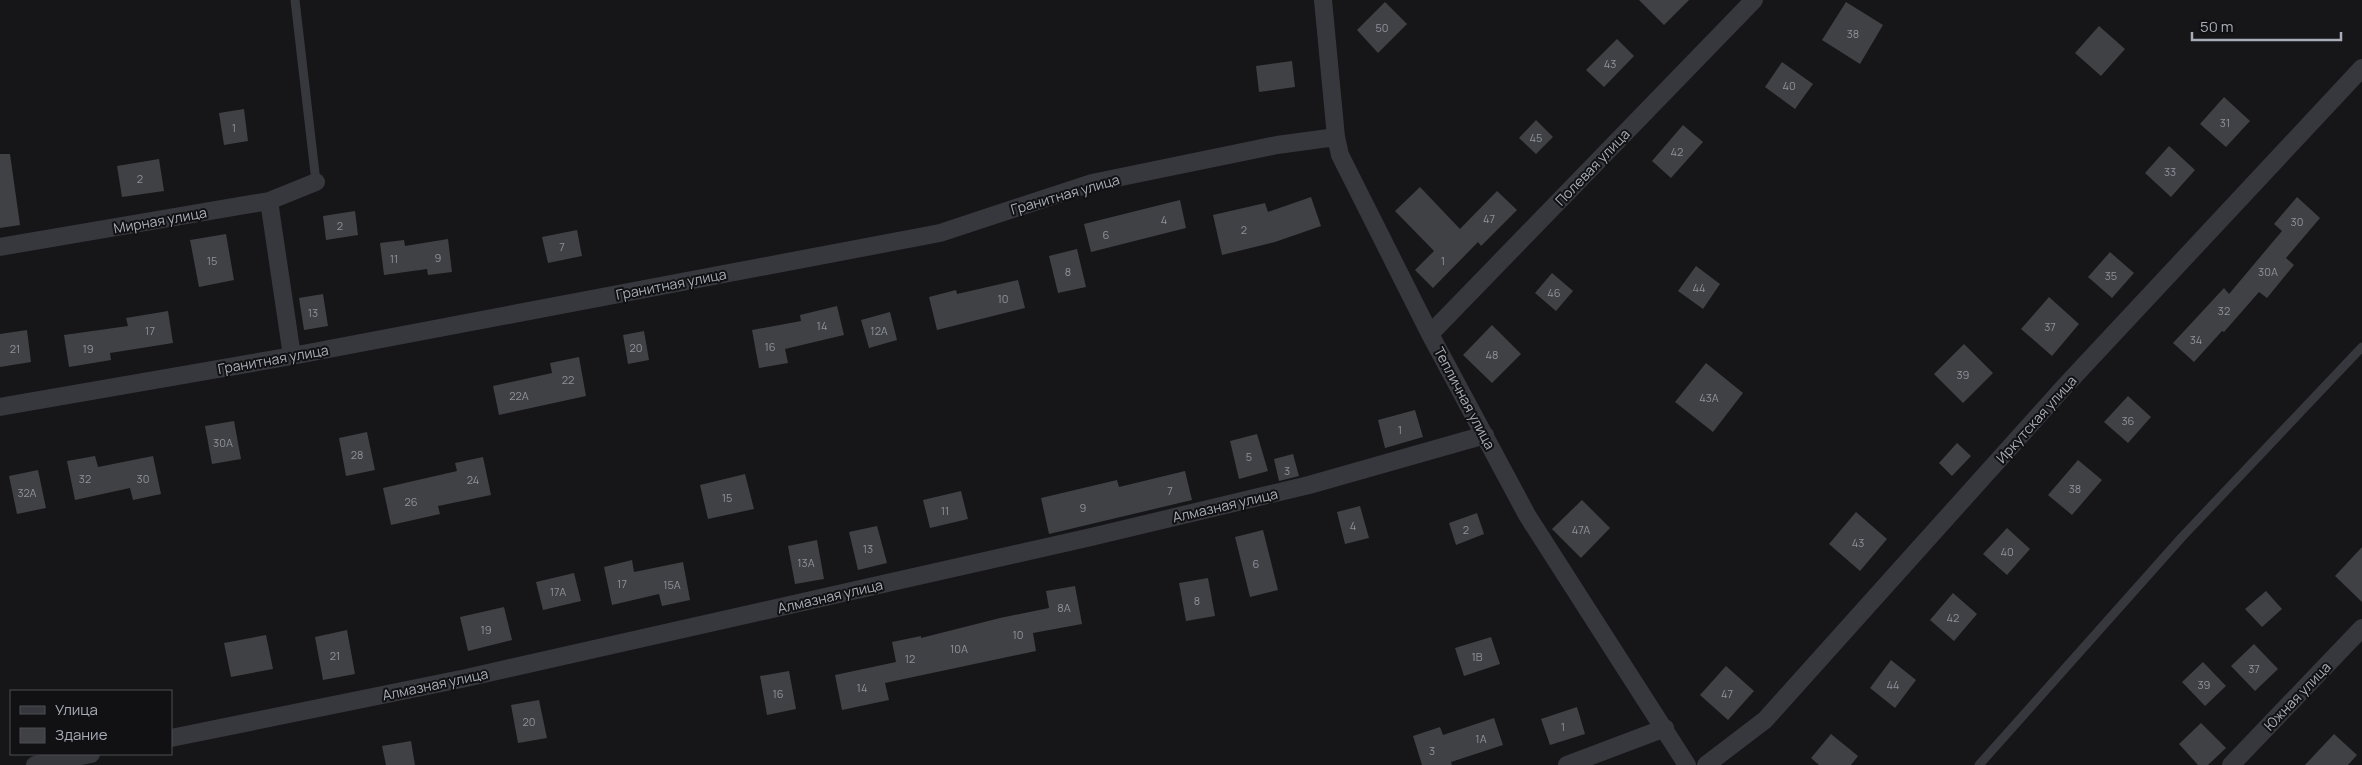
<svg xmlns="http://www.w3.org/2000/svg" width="2362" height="765" viewBox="0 0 2362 765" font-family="Manrope,sans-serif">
  <rect width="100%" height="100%" fill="#161618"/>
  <path fill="#404145" d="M1639,0h50l-25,25z
    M1385,2l22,22 -29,29 -21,-23z
    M1846,2l37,23 -23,39 -38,-24z
    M2099,26l26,23 -24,27 -26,-23z
    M1617,39l17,17 -30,31 -18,-17z
    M1292,61l3,26 -36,5 -3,-26z
    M1782,62l31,22 -18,25 -30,-22z
    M2224,97l26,24 -24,26 -26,-23z
    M244,109l4,32 -24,4 -5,-32z
    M1536,120l17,17 -17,17 -17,-16z
    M1683,125l20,17 -32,36 -19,-17z
    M2169,146l26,24 -24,27 -26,-24z
    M0,154h10l10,71 -20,3z
    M159,159l5,32 -42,6 -5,-31z
    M1420,187l40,42 37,-38 20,19 -36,36 -3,-4 -45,46 -18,-18 19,-19 -39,-40z
    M1311,197l10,29 -46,16 -53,13 -9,-40 52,-12 3,9z
    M2297,197l23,21 -34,40 8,7 -27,33 -8,-6 -35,40 -2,-1 -28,31 -21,-19 51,-55 5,6 53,-63 -8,-7z
    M1180,200l6,28 -95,24 -7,-28z
    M355,211l3,24 -32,5 -3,-24z
    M577,230l5,26 -34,7 -6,-26z
    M226,234l8,46 -35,7 -9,-47z
    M448,239l4,33 -24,3 -1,-6 -43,6 -4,-32 24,-3 1,6z
    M1077,249l9,38 -28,6 -9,-37z
    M2110,252l24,21 -22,25 -24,-21z
    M1696,266l24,18 -17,25 -25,-18z
    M1552,273l21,18 -17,20 -21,-18z
    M1018,280l7,28 -88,22 -8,-33 27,-7 1,4z
    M323,294l5,32 -24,4 -5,-32z
    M2049,297l30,27 -27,32 -31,-27z
    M837,306l7,29 -59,14 3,14 -29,5 -7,-38 49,-9 -1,-6z
    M168,311l5,32 -63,10 1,7 -42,7 -5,-32 64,-9 -2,-8z
    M890,312l7,28 -28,8 -8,-28z
    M1492,325l29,29 -29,29 -29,-28z
    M27,330l4,32 -31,5v-33z
    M644,331l5,29 -21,4 -5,-29z
    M1964,344l29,29 -30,30 -29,-29z
    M579,357l7,39 -87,19 -6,-29 59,-13 -2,-10z
    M1706,363l37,30 -30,39 -38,-30z
    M2128,396l23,21 -23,26 -24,-21z
    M1415,410l8,27 -38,11 -7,-28z
    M234,421l7,38 -29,5 -7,-38z
    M367,432l8,38 -29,6 -7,-38z
    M1257,434l11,37 -29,8 -9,-38z
    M1957,443l14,13 -19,20 -13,-13z
    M1293,454l6,22 -20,5 -5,-22z
    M95,456l3,11 55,-11 8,38 -28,6 -3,-12 -55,12 -8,-39z
    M483,457l8,38 -53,11 2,8 -49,11 -8,-37 74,-17 -2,-8z
    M2078,460l24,20 -30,35 -24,-20z
    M38,470l8,38 -29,6 -8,-38z
    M1185,471l7,29 -143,34 -8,-36 76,-18 2,7z
    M745,474l9,35 -46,10 -8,-34z
    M961,491l7,28 -38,9 -7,-28z
    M1582,500l28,28 -29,30 -29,-29z
    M1360,506l9,32 -24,6 -8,-32z
    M1856,512l31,27 -27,32 -31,-27z
    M1477,513l7,21 -28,11 -7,-22z
    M877,526l10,37 -29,7 -9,-38z
    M2007,528l23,21 -23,26 -24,-21z
    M1263,530l15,60 -28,7 -15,-60z
    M817,540l7,39 -29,5 -7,-38z
    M2362,547v55l-27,-26z
    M632,560l2,12 49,-10 7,38 -28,6 -3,-12 -47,11 -8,-38z
    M574,573l7,28 -38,9 -7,-28z
    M1208,578l7,38 -29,5 -7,-38z
    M1075,586l7,38 -49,9 3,18 -151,32 4,17 -47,10 -7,-35 61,-13 -4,-20 29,-6v2l79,-20 49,-10 -3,-17z
    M2266,591l16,18 -20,18 -17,-18z
    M1953,593l24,21 -23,27 -24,-21z
    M504,607l8,33 -44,11 -8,-34z
    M347,630l8,44 -32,6 -8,-43z
    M266,635l7,34 -42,8 -7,-34z
    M1491,637l9,27 -36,12 -9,-28z
    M2254,644l24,25 -23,22 -24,-25z
    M1891,660l25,20 -21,28 -25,-20z
    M2203,662l23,24 -21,20 -23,-24z
    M1726,666l28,25 -26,29 -28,-25z
    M789,671l7,38 -29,6 -7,-39z
    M539,700l8,38 -29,5 -7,-38z
    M1577,707l8,27 -35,11 -9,-26z
    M1494,718l9,27 -52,17 1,3h-30l-9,-29 27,-9 3,8z
    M2201,723l25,25 -18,17h-10l-19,-21z
    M1831,734l27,22 -7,9h-32l-8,-7z
    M2334,734l23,21 -9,10h-43z
    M411,741l4,24h-29l-4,-19z"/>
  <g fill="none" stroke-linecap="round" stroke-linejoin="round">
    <path stroke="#37383d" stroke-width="9" d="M295,0l21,182
      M1979,765l203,-228 180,-190"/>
    <path stroke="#37383d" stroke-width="18" d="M1323,0l13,137 4,18 90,179 97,181 160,250
      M269,201l23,155
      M0,247l269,-46 47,-19
      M1430,334l324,-334
      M0,407l292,-51 648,-123 152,-50 185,-38 59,-8
      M171,738l295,-60 625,-141 218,-52 176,-50
      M35,765l56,-11
      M1567,765l98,-37
      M1706,765l59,-45 299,-333 298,-319
      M2231,765l131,-137"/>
  </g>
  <g text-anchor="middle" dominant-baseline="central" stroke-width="4" stroke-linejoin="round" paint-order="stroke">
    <g font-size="11" fill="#8e929b">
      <text x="1382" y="27">50</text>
      <text x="1853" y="33">38</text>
      <text x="1610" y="63">43</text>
      <text x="1789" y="85">40</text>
      <text x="2225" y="122">31</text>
      <text x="234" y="127">1</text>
      <text x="1536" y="137">45</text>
      <text x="1677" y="151">42</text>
      <text x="2170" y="171">33</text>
      <text x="140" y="178">2</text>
      <text x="1489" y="218">47</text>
      <text x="1164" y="219">4</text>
      <text x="2297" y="221">30</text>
      <text x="340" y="225">2</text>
      <text x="1244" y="229">2</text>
      <text x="1106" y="234">6</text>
      <text x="562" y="246">7</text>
      <text x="438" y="257">9</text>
      <text x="394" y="258">11</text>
      <text x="212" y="260">15</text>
      <text x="1443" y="260">1</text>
      <text x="1068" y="271">8</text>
      <text x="2268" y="271">30А</text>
      <text x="2111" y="275">35</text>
      <text x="1699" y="287">44</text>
      <text x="1554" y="292">46</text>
      <text x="1003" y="298">10</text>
      <text x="2224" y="310">32</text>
      <text x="313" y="312">13</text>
      <text x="822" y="325">14</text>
      <text x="2050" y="326">37</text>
      <text x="150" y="330">17</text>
      <text x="879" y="330">12А</text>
      <text x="2196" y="339">34</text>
      <text x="770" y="346">16</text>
      <text x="636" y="347">20</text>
      <text x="15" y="348">21</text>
      <text x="88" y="348">19</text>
      <text x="1492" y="354">48</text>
      <text x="1963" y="374">39</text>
      <text x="568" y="379">22</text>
      <text x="519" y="395">22А</text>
      <text x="1709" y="397">43А</text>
      <text x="2128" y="420">36</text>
      <text x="1400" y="429">1</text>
      <text x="223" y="442">30А</text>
      <text x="357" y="454">28</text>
      <text x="1249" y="456">5</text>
      <text x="1287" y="470">3</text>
      <text x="85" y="478">32</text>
      <text x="143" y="478">30</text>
      <text x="473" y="479">24</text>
      <text x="2075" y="488">38</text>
      <text x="1170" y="490">7</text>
      <text x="27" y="492">32А</text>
      <text x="727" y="497">15</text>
      <text x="411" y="501">26</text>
      <text x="1083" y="507">9</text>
      <text x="945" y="510">11</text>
      <text x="1353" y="525">4</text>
      <text x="1466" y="529">2</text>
      <text x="1581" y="529">47А</text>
      <text x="1858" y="542">43</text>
      <text x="868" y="548">13</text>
      <text x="2007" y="551">40</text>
      <text x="806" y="562">13А</text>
      <text x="1256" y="563">6</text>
      <text x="622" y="583">17</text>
      <text x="672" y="584">15А</text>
      <text x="558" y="591">17А</text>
      <text x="1197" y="600">8</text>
      <text x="1064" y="607">8А</text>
      <text x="1953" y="617">42</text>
      <text x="486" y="629">19</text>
      <text x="1018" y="634">10</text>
      <text x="959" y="648">10А</text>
      <text x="335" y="655">21</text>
      <text x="1477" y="656">1В</text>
      <text x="910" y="658">12</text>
      <text x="2254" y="668">37</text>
      <text x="1893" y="684">44</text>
      <text x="2204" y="684">39</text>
      <text x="862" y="687">14</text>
      <text x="778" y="693">16</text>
      <text x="1727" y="693">47</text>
      <text x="529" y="721">20</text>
      <text x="1563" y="726">1</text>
      <text x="1481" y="738">1А</text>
      <text x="1432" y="750">3</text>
    </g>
    <g font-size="14" fill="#a8adb8" stroke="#111113">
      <text transform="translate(1592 167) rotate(-46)">Полевая улица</text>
      <text transform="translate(1065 194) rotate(-16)">Гранитная улица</text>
      <text transform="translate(160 220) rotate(-10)">Мирная улица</text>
      <text transform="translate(671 284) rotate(-11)">Гранитная улица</text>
      <text transform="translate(273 359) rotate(-10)">Гранитная улица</text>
      <text transform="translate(1465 398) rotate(62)">Тепличная улица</text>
      <text transform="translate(2036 419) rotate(-48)">Иркутская улица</text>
      <text transform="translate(1225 505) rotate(-13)">Алмазная улица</text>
      <text transform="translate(830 596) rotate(-13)">Алмазная улица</text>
      <text transform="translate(435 684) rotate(-12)">Алмазная улица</text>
      <text transform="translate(2297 696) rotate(-46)">Южная улица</text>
    </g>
  </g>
  <rect x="10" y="690" width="162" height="65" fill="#111113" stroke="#4d4f55"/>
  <rect x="20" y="706" width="25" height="8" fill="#37383d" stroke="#4d4f55"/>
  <text x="55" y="715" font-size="15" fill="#a8adb8">Улица</text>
  <rect x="20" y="728" width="25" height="15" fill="#404145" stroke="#4d4f55"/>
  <text x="55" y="740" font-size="15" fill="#a8adb8">Здание</text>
  <path d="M2192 32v8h149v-8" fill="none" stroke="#a8adb8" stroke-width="2.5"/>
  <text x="2200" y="32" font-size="15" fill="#a8adb8" stroke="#111113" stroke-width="4" paint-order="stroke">50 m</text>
</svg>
